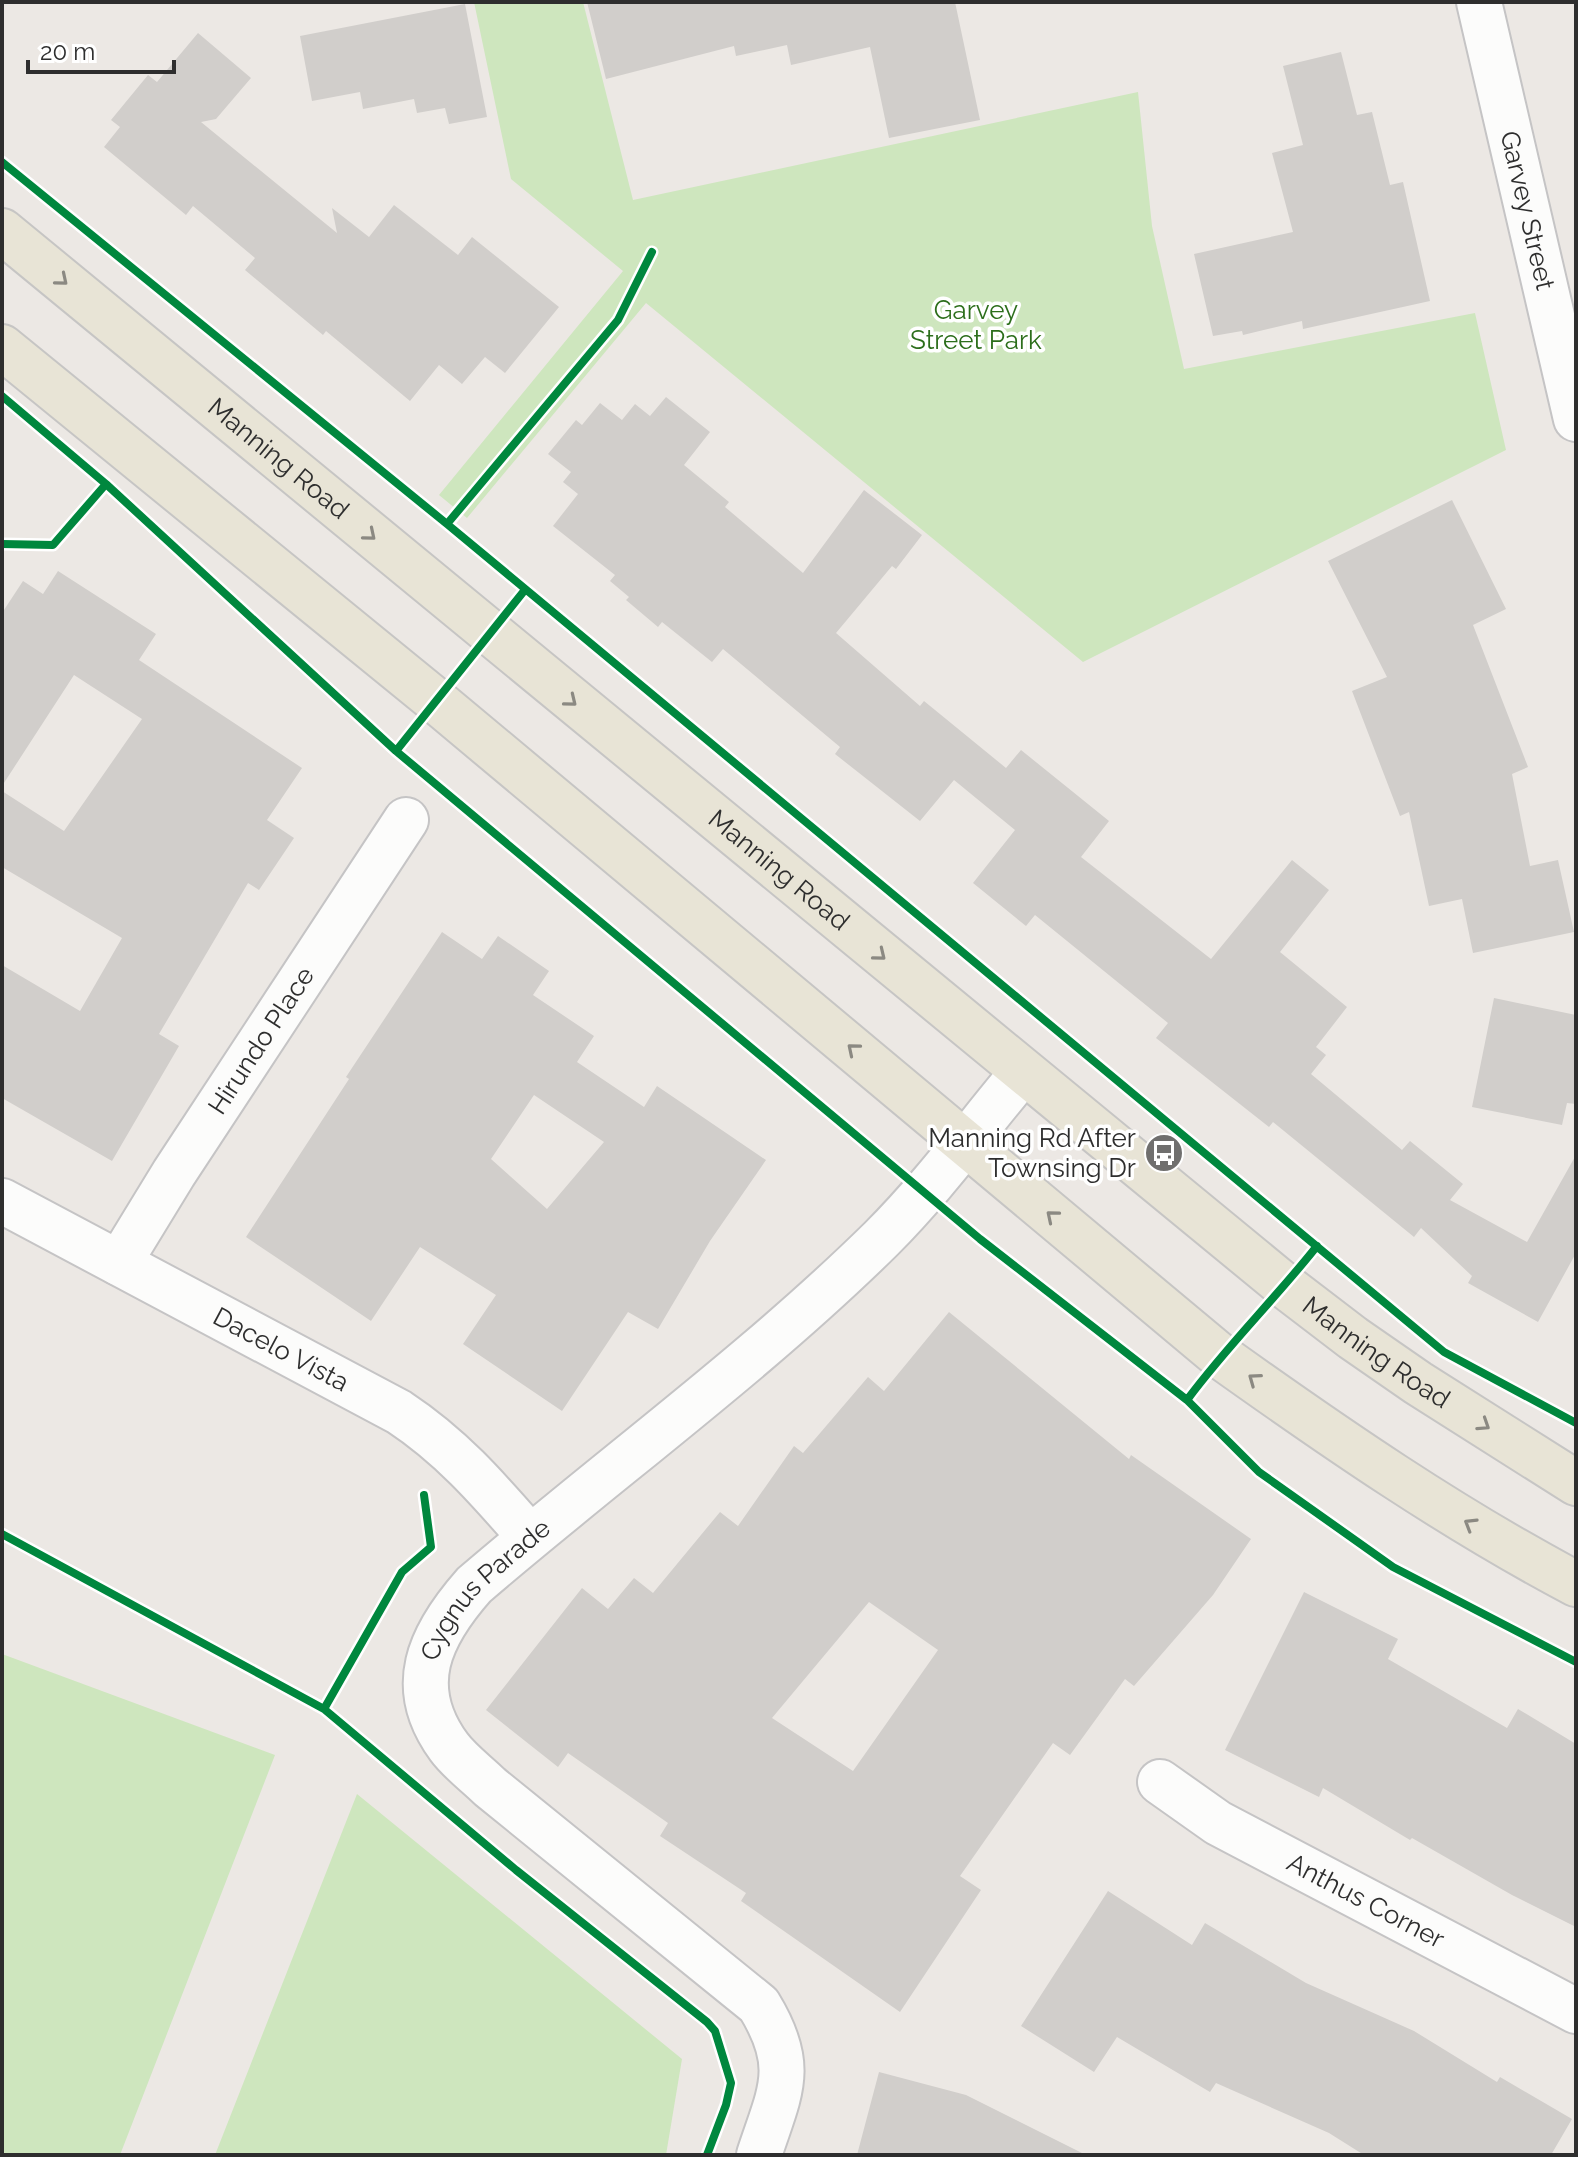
<svg xmlns="http://www.w3.org/2000/svg" width="1578" height="2157" viewBox="0 0 1578 2157" font-family="Raleway,sans-serif">
	<style>
		.green { fill: #cee6be }
		.building { fill: #d1cecb; fill-rule: evenodd }
		.lines { fill: none; stroke-linecap: round; stroke-linejoin: round }
		.minor-casing { stroke: #c5c4c5; stroke-width: 48 }
		.major-casing { stroke: #c6c5c4; stroke-width: 48 }
		.minor { stroke: #fcfcfb; stroke-width: 44 }
		.major { stroke: #e8e4d6; stroke-width: 44 }
		.cycleway-casing { stroke: #fff; stroke-width: 13 }
		.cycleway { stroke: #00873e; stroke-width: 8 }
		.oneway { stroke: #8b8982 }
		.labels { text-anchor: middle; dominant-baseline: central; stroke-width: 7; stroke-linejoin: round; paint-order: stroke }
		.street-label { font-size: 26px; fill: #2e2e2e; stroke: #fff }
		.park-label { font-size: 26px; fill: #2c6e1b; stroke: #fff }
		.poi-label { font-size: 26px; fill: #2e2e2e; stroke: #fff; text-anchor: end }
	</style>
	<rect width="100%" height="100%" fill="#ece8e4"/>
	<path class="green" d="M474 2H583L633 200 1138 92 1152 226 1184 369 1475 313 1506 450 1083 662 646 303 467 518 439 495 623 271 511 179Z
		M2 1654 275 1755 120 2155H2Z
		M357 1794 682 2059 666 2155H215Z"/>
	<path class="building" d="M587 2H955L980 120 889 138 870 47 791 65 787 45 736 56 734 46 606 79Z
		M465 4 487 117 449 124 445 108 417 113 414 99 363 109 360 92 312 101 300 36Z
		M198 33 251 78 216 119 201 122 337 233 332 208 369 237 394 205 458 255 472 237 559 307 505 373 485 357 462 384 439 365 410 401 326 331 323 335 245 270 255 258 193 206 186 215 104 147 120 127 111 120 148 75 157 82Z
		M1341 52 1357 115 1372 112 1390 185 1403 182 1430 301 1303 329 1302 321 1243 335 1242 331 1213 336 1194 254 1293 232 1272 153 1303 145 1283 66Z
		M666 397 710 432 684 465 729 502 725 507 803 573 864 490 922 535 896 569 892 566 836 633 920 706 924 701 1006 768 1021 750 1109 821 1081 857 1211 959 1292 860 1329 890 1280 952 1347 1007 1316 1047 1326 1055 1311 1074 1402 1150 1410 1141 1463 1184 1450 1200 1527 1242 1576 1155V1253L1538 1322 1468 1283 1472 1276 1421 1228 1414 1237 1273 1122 1269 1127 1156 1038 1168 1023 1035 915 1026 926 973 883 1015 830 954 780 920 821 835 754 840 747 723 649 712 662 662 622 658 627 626 600 629 597 610 581 615 575 553 526 578 494 563 482 571 472 548 454 576 420 582 425 600 403 622 420 635 404 650 416Z
		M1452 500 1506 609 1473 625 1528 767 1512 774 1530 866 1558 860 1574 932 1473 953 1462 899 1429 906 1409 812 1400 816 1352 691 1387 677 1328 561Z
		M58 571 156 634 139 660 302 768 267 820 294 838 259 890 248 883 159 1034 179 1046 112 1161 2 1098V965L80 1011 122 938 2 867V791L64 831 142 719 74 675 2 786V613L23 581 43 594Z
		M442 932 482 959 498 936 549 971 533 995 594 1036 577 1062 644 1107 657 1086 766 1160 710 1241 658 1329 628 1312 562 1411 463 1344 496 1295 420 1247 371 1321 246 1237 349 1079 346 1077ZM534 1095 604 1142 547 1209 491 1159Z
		M1494 998 1576 1015V1104L1567 1103 1562 1125 1472 1107Z
		M949 1312 1129 1459 1131 1455 1251 1539 1213 1595 1134 1686 1125 1679 1070 1755 1053 1743 960 1876 981 1890 900 2012 741 1901 746 1893 660 1836 668 1823 568 1753 558 1767 486 1710 582 1588 608 1609 634 1578 653 1593 720 1512 738 1526 794 1446 803 1453 868 1377 884 1391ZM869 1602 938 1650 853 1771 772 1718Z
		M1304 1592 1398 1639 1388 1659 1507 1728 1518 1709 1576 1744V1927L1512 1895 1412 1838 1410 1840 1323 1788 1319 1797 1225 1750Z
		M1108 1891 1192 1945 1205 1923 1306 1983 1414 2031 1497 2082 1500 2077 1572 2119 1551 2155H1364L1329 2133 1216 2083 1210 2092 1117 2037 1094 2072 1021 2026Z
		M879 2072 966 2095 1086 2155H857Z"/>
	<g class="lines">
		<defs>
			<g id="minor">
				<path id="s1" d="M1479 2 1576 419"/>
				<path id="s2" d="M2 1201 399 1412C452 1447 488 1489 530 1537"/>
				<path id="s3" d="M119 1263 174 1173 406 820"/>
				<path id="s4" d="M1160 1782 1218 1823 1576 2011"/>
				<path id="s5" d="M759 2155C780 2091 797 2067 759 2005L490 1787C477 1774 460 1762 449 1747 405 1687 429 1636 474 1585 609 1469 754 1364 881 1239 933 1187 976 1128 1023 1072"/>
			</g>
			<g id="major">
				<path id="s6" d="M2 231 1285 1286 1353 1338 1418 1383 1576 1483"/>
				<path d="M2 347 435 700 1220 1356C1335 1438 1451 1518 1576 1584"/>
			</g>
		</defs>
		<use href="#minor" class="minor-casing"/>
		<use href="#major" class="major-casing"/>
		<use href="#minor" class="minor"/>
		<use href="#major" class="major"/>
		<defs>
			<path id="cycleway" d="M2 162 447 524 1444 1352 1576 1423
				M2 396 106 484 396 751 980 1239 1187 1400 1259 1472 1393 1567 1576 1662
				M447 524 618 320 652 252
				M2 544 53 545 106 484
				M396 751 524 591
				M1187 1400C1227 1346 1275 1299 1317 1246
				M2 1534 324 1709 516 1870 707 2022 715 2031 731 2083 726 2105 707 2155
				M324 1709 402 1572 431 1547 424 1495"/>
		</defs>
		<use href="#cycleway" class="cycleway-casing"/>
		<use href="#cycleway" class="cycleway"/>
	</g>
	<defs><path id="oneway-chevron" d="M-2-3.5L2.5 0L-2 3.5" fill="none" stroke-width="1.6" stroke-linecap="round" stroke-linejoin="round" transform="scale(2)"/></defs>
	<g class="oneway">
		<use href="#oneway-chevron" transform="translate(62 280) rotate(40)"/>
		<use href="#oneway-chevron" transform="translate(370 535) rotate(40)"/>
		<use href="#oneway-chevron" transform="translate(571 701) rotate(39)"/>
		<use href="#oneway-chevron" transform="translate(880 955) rotate(39)"/>
		<use href="#oneway-chevron" transform="translate(853 1049) rotate(-140)"/>
		<use href="#oneway-chevron" transform="translate(1052 1216) rotate(-140)"/>
		<use href="#oneway-chevron" transform="translate(1254 1379) rotate(-144)"/>
		<use href="#oneway-chevron" transform="translate(1484 1425) rotate(33)"/>
		<use href="#oneway-chevron" transform="translate(1470 1524) rotate(-149)"/>
	</g>
	<defs>
		<symbol id="bus-disc" viewBox="-11 -11 22 22"><circle r="9.5" fill="#706f6e" stroke="#fff"/><path d="M-5-6H5V4H4V6H2V4H-2V6H-4V4H-5ZM-3.5-4V0h7V-4ZM-3.5 1.2v1.5H-2V1.2ZM2 1.2v1.5H3.5V1.2Z" fill="#fff"/></symbol>
	</defs>
	<g fill-rule="evenodd">
		<use href="#bus-disc" x="1142" y="1131" width="44" height="44"/>
	</g>
	<g class="labels">
		<g class="street-label">
			<text stroke="none"><textPath href="#s1" startOffset="214">Garvey Street</textPath></text>
			<text stroke="none"><textPath href="#s6" startOffset="358">Manning Road</textPath></text>
			<text stroke="none"><textPath href="#s6" startOffset="1006">Manning Road</textPath></text>
			<text stroke="none"><textPath href="#s3" startOffset="264">Hirundo Place</textPath></text>
			<text stroke="none"><textPath href="#s2" startOffset="316">Dacelo Vista</textPath></text>
			<text stroke="none"><textPath href="#s6" startOffset="1774">Manning Road</textPath></text>
			<text stroke="none"><textPath href="#s5" startOffset="746">Cygnus Parade</textPath></text>
			<text stroke="none"><textPath href="#s4" startOffset="238">Anthus Corner</textPath></text>
		</g>
		<g class="park-label">
			<text x="976" y="310">Garvey<tspan x="976" dy="30">Street Park</tspan></text>
		</g>
		<g class="poi-label">
			<text x="1136" y="1138">Manning Rd After<tspan x="1136" dy="30">Townsing Dr</tspan></text>
		</g>
	</g>
	<rect width="1578" height="2157" fill="none" stroke="#2e2e2e" stroke-width="8"/>
	<path d="M28 60v12h146v-12" fill="none" stroke="#2e2e2e" stroke-width="4"/>
	<text x="40" y="60" font-size="24" fill="#2e2e2e" stroke="#ffffff" stroke-width="6" paint-order="stroke">20 m</text>
</svg>
